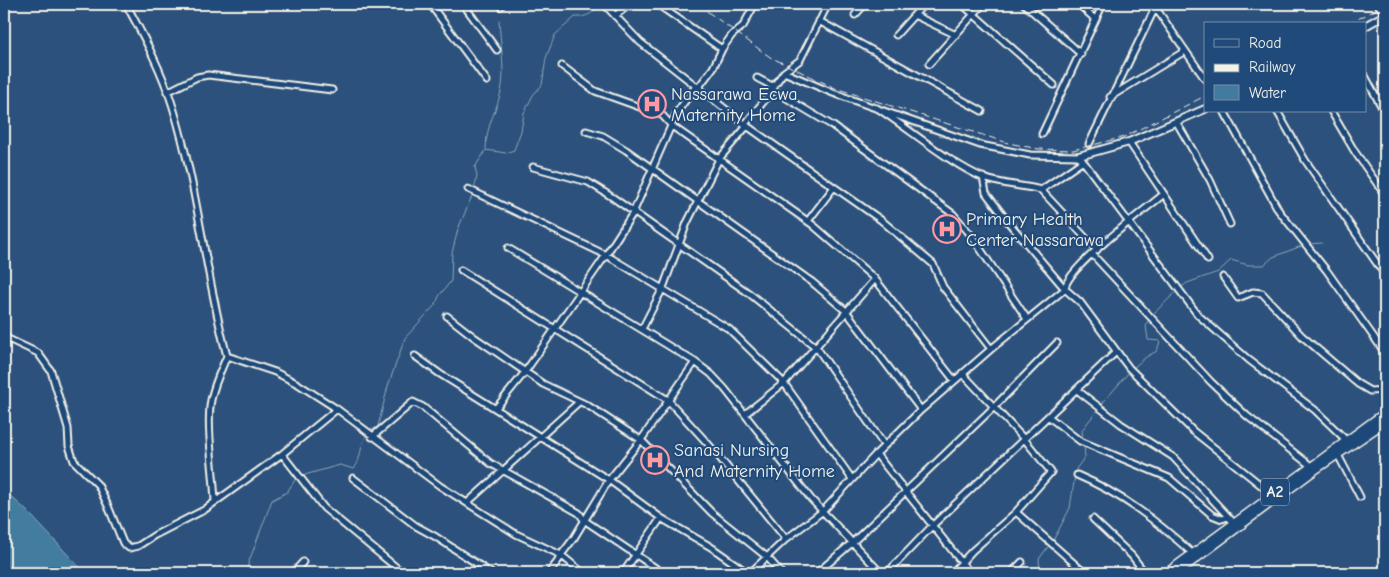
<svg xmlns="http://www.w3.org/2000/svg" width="1389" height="577" viewBox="0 0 1389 577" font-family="'Comic Neue',sans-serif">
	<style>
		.water { fill: #437b9e; stroke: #8aaabc }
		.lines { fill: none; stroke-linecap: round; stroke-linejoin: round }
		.stream { stroke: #8aaabc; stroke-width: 1 }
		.minor-casing { stroke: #f4f1e8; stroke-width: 9 }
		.major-casing { stroke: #f4f1e8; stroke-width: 10 }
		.highway-casing { stroke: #f4f1e8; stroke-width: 11 }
		.minor { stroke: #1f4a7a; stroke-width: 5 }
		.major { stroke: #1f4a7a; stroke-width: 6 }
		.highway { stroke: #1f4a7a; stroke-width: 8 }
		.rail { stroke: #f4f1e8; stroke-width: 1; stroke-dasharray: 8 4; stroke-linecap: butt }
		.labels { text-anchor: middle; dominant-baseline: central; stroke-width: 4; stroke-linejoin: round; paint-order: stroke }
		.shield { fill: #1f4a7a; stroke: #b4bfc7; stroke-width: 1 }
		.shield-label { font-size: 16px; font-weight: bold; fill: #f4f1e8 }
		.poi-label { font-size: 18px; fill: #f4f1e8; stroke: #1f4a7a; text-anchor: start }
	</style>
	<rect width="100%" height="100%" fill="#2c517c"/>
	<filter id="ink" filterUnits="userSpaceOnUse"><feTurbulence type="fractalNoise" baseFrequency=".02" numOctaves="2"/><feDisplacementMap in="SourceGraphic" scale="10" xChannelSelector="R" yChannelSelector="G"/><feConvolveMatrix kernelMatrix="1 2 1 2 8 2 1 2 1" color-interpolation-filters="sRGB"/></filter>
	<g filter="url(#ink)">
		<path class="water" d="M4 490 28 512 85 573H4Z"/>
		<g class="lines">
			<path class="stream" d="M486 149C486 122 498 111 502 86 505 66 500 41 499 20
				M474 190 477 176 475 167 486 150 506 153 514 150 521 131 524 113 533 95 542 85 546 58 555 35 575 17C586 18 594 13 599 4
				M1308 244 1322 243
				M1180 288 1187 283 1218 272 1231 260 1248 265H1264L1273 257 1304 245
				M1152 315 1177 291
				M1132 369 1146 357 1157 351 1160 341 1148 340 1146 325 1149 319
				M1101 405 1129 372
				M371 431 378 426 388 386 405 338 436 304 439 296 451 281 452 253 458 229 473 194
				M1083 441 1082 430 1099 408
				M301 476 340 465 354 469C362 459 359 444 368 434
				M1053 541 1070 508 1076 469 1085 457 1084 445
				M247 573 248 564 272 500 287 492 297 477
				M1040 573 1039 559 1050 544"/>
			<defs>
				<path id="minor" d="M126 4C144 37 162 71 173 107 198 188 205 274 227 356L275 372 298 384 337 409 440 486 516 534 561 555 574 538 609 480 641 440 695 362 711 374 725 389 811 499 881 573
					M430 4 487 81
					M463 4 497 50
					M499 4 501 6
					M604 4 640 42 747 126 719 159 687 223 663 288 642 329
					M657 4 722 49 732 35 743 26 755 4
					M962 4 1054 85
					M1024 4 1081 54
					M1078 4 1095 19
					M1153 4 1205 79
					M855 15 865 4
					M914 15 956 35
					M615 16 630 4
					M819 21 982 111
					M896 35 924 4
					M929 64 983 4
					M562 66 595 91 662 115 672 126 813 225 875 279 954 380
					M784 72 800 60 828 4
					M1365 76 1385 113
					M757 78 774 87
					M698 88 713 68 722 49
					M770 91 784 72 833 93 980 145 1030 155 1079 156 1083 161 1041 190C1022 185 1002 185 984 178 952 165 908 128 877 108
					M167 92 197 77 208 75 332 90
					M1110 97 1185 51
					M1224 111 1279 211 1327 271 1385 353
					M1277 111 1305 160 1385 275
					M1331 111 1355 152 1385 195
					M746 123 773 90 833 126 953 214 971 235 1027 319
					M1177 123 1210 180 1230 224
					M747 126 881 220 933 264 943 287 991 349
					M586 131 603 136 626 150 812 282 846 311 921 410
					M1042 134 1103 4
					M1129 142 1208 260
					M1089 144 1155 8
					M1083 161 1198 315 1249 360 1315 410 1346 440
					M533 167 588 182 612 197 750 294 817 348 884 445
					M983 177 986 193 1009 223 1065 289 1080 302 1129 368 1193 431 1272 494
					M468 189 606 255 729 329 784 383 852 479
					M1041 190 1097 250
					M808 221 834 187
					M508 248 695 362
					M1092 254 1211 382 1247 416 1311 466
					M461 270 668 400 710 446 786 539
					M1223 277 1238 298 1253 292 1262 293 1302 336 1358 384 1370 391 1385 390
					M1065 289C1065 269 1146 209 1164 194
					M447 316 474 337 543 384 587 405 641 440 712 513 767 557 781 573
					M4 337 38 353 51 371 68 428 69 446 74 461 98 485 108 506 123 543 129 548 138 546 155 535 204 510 282 454
					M415 356 440 374 609 480 661 518 711 547 748 573
					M1077 390 1121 424 1173 457 1234 523
					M496 408 525 372 606 255 633 213 677 112 696 86
					M337 409 282 454 324 508 403 573
					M745 414 784 383 875 279
					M1049 417 1080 441 1169 478 1212 515 1222 519 1228 517
					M372 437 413 402 423 407 490 463 579 513 584 520 663 573
					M1337 453 1360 497
					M876 454 970 573
					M1077 475C1122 494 1158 522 1193 554
					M353 478 416 526 436 537 491 573
					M215 502C214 474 206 425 211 400 214 384 221 370 227 356
					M467 503 579 402
					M1016 512 1085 573
					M1093 519 1132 556 1145 573
					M561 555 583 573
					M293 573 303 562
					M549 573 561 557
					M623 573 661 518
					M750 573 786 539 823 511 876 454 921 410 991 349 1065 289
					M817 573 853 542 993 408 1057 343
					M887 573 933 525 1116 352
					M952 573 972 551 1016 512 1051 472 1025 440 962 373
					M1011 573 1022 562"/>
				<path id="major" d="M1378 4 1385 12
					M1365 26 1385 15
					M1079 156 1129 142 1205 109"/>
				<path id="highway" d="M1167 573 1385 413
					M1176 573 1313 471 1385 422"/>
			</defs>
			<use href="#minor" class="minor-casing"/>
			<use href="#major" class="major-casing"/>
			<use href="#highway" class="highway-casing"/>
			<use href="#minor" class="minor"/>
			<use href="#major" class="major"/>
			<use href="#highway" class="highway"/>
			<path class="rail" d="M697 4 770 57 835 88 1008 143 1039 149 1073 150 1124 137 1205 96
				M1348 24 1385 5"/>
		</g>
	</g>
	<defs>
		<symbol id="hospital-ring" viewBox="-11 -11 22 22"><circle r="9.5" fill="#1f4a7a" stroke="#ff9aa2" stroke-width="1.5"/><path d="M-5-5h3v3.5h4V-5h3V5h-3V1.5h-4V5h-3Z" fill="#ff9aa2"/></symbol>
	</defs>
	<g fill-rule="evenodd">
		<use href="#hospital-ring" x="636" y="88" width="32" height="32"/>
		<use href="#hospital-ring" x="931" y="213" width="32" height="32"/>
		<use href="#hospital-ring" x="639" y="444" width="32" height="32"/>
	</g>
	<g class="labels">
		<rect class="shield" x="1261" y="478.5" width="28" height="27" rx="4"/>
		<g class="shield-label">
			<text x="1275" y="492">A2</text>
		</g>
		<g class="poi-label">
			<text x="671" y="94">Nassarawa Ecwa<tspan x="671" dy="21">Maternity Home</tspan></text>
			<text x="966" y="219">Primary Health<tspan x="966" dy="21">Center Nassarawa</tspan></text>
			<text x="674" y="450">Sanasi Nursing<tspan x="674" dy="21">And Maternity Home</tspan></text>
		</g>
	</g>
	<rect width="1389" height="577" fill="none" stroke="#1f4a7a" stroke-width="20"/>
	<rect x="10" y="10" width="1369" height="557" fill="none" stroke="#f4f1e8" stroke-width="2" filter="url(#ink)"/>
	<rect x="1204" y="22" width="162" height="90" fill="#1f4a7a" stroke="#748da6"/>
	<rect x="1214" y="39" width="25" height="8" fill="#1f4a7a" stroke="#748da6"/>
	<text x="1249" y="48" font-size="15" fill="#f4f1e8">Road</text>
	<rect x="1214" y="64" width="25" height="8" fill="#f4f1e8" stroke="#748da6"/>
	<text x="1249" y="72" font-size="15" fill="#f4f1e8">Railway</text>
	<rect x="1214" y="85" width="25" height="15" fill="#437b9e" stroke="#748da6"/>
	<text x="1249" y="98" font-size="15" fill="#f4f1e8">Water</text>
</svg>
